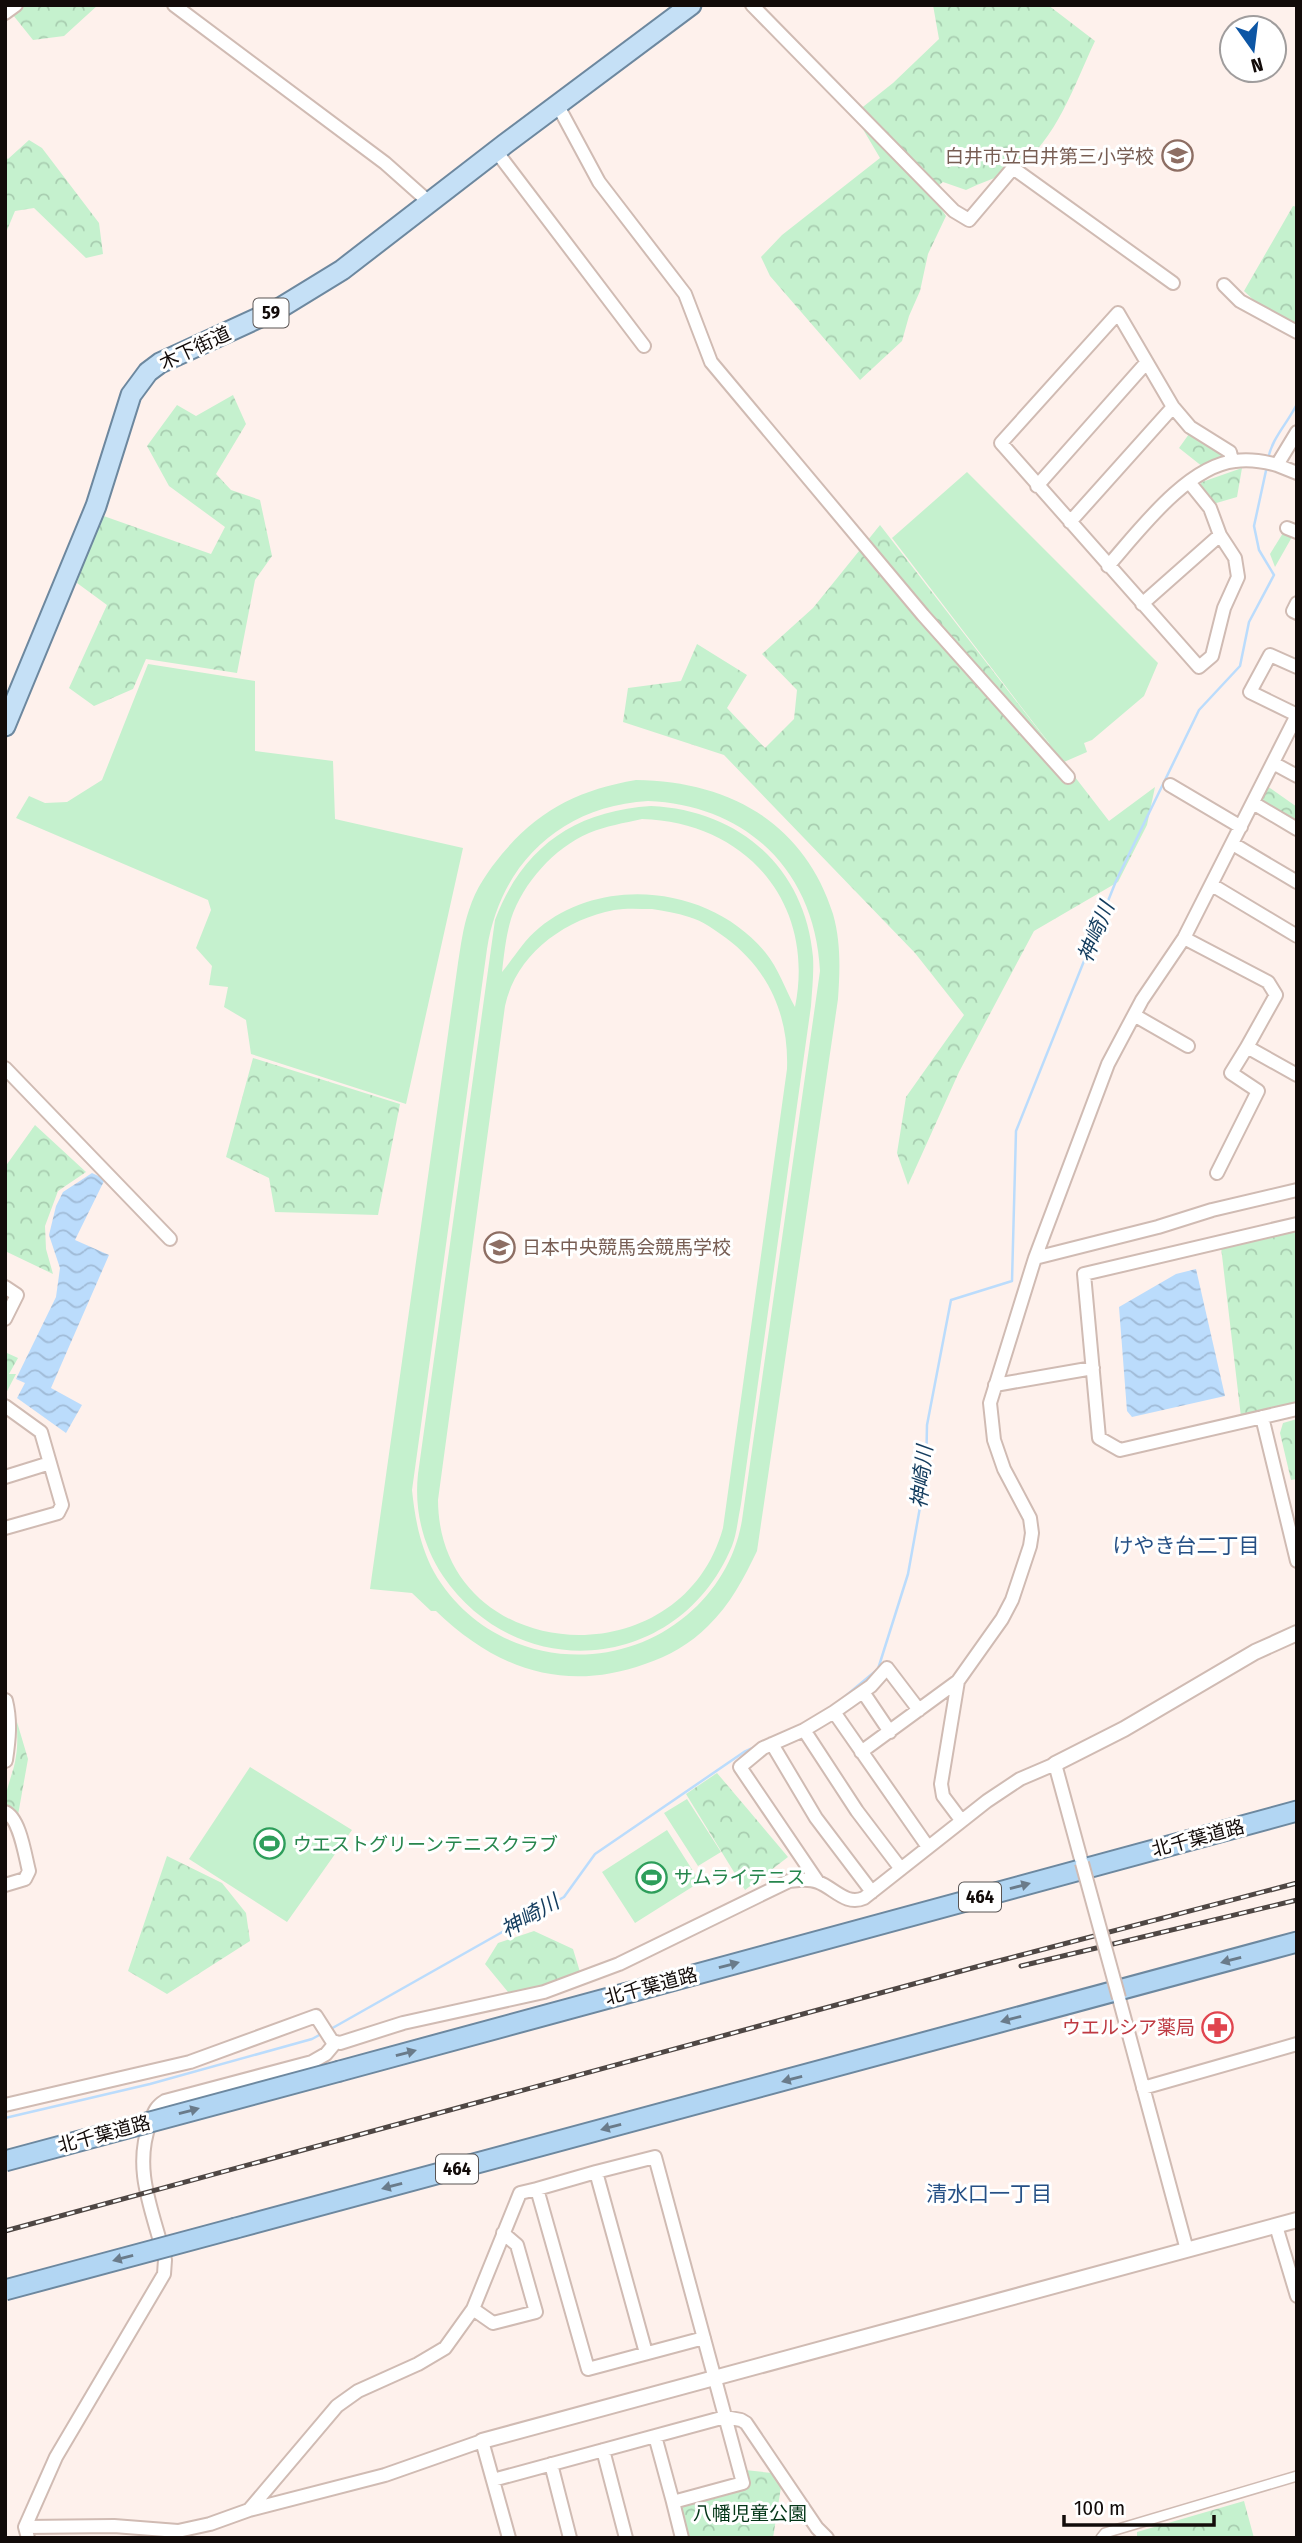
<svg xmlns="http://www.w3.org/2000/svg" width="1302" height="2543" viewBox="0 0 1302 2543" font-family="'Fira Sans Condensed','Noto Sans JP',sans-serif">
	<style>
		.grass { fill: #c5f1ce; fill-rule: evenodd }
		.forest { fill: url(#forest-crowns) }
		.water { fill: url(#water-waves) }
		.lines { fill: none; stroke-linecap: round; stroke-linejoin: round }
		.stream { stroke: #bbdcfc; stroke-width: 2.5 }
		.pedestrian-casing { stroke: #d0bbb3; stroke-width: 12 }
		.minor-casing { stroke: #d0bbb3; stroke-width: 16 }
		.tertiary-casing { stroke: #d0bbb3; stroke-width: 18 }
		.primary-casing { stroke: #6d889f; stroke-width: 23 }
		.trunk-casing { stroke: #6d889f; stroke-width: 23 }
		.pedestrian { stroke: #fff; stroke-width: 9 }
		.minor { stroke: #fff; stroke-width: 12 }
		.tertiary { stroke: #fff; stroke-width: 14 }
		.primary { stroke: #c5e0f6; stroke-width: 19 }
		.trunk { stroke: #b2d6f3; stroke-width: 19 }
		.rail-casing { stroke: #4f4744; stroke-width: 5 }
		.rail { stroke: #fff; stroke-width: 2.5; stroke-dasharray: 8; stroke-linecap: butt }
		.minor-bridge-casing { stroke: #d0bbb3; stroke-width: 16; stroke-linecap: butt }
		.trunk-bridge-casing { stroke: #6d889f; stroke-width: 23; stroke-linecap: butt }
		.minor-bridge { stroke: #fff; stroke-width: 12 }
		.trunk-bridge { stroke: #b2d6f3; stroke-width: 19 }
		.oneway { fill: #6a7b8a }
		.labels { text-anchor: middle; dominant-baseline: central; stroke-width: 6; stroke-linejoin: round; paint-order: stroke }
		.shield { fill: #fff; stroke: #595453; stroke-width: 2 }
		.shield-label { font-size: 18px; font-weight: bold; fill: #120b09 }
		.education-label { font-size: 19px; fill: #785e54; stroke: #fff; text-anchor: end }
		.street-label { font-size: 19px; fill: #120b09; stroke: #fff }
		.leisure-label { font-size: 19px; fill: #27864d; stroke: #fff; text-anchor: start }
		.health-label { font-size: 19px; fill: #be3a42; stroke: #fff; text-anchor: end }
		.park-label { font-size: 19px; fill: #043718; stroke: #fff }
		.water-label { font-size: 21px; font-style: italic; fill: #133c5e; stroke: #fff }
		.neighbourhood-label { font-size: 21px; fill: #265085; stroke: #fff }
	</style>
	<defs>
		<pattern id="forest-crowns" width="20" height="18" patternUnits="userSpaceOnUse" patternTransform="scale(1.75)"><rect width="20" height="18" fill="#c5f1ce"/><path d="M2 6a3 3 0 1 1 6 0M12 15a3 3 0 1 1 6 0" fill="none" stroke="#a8cdb0"/></pattern>
		<pattern id="water-waves" width="16" height="10" patternUnits="userSpaceOnUse" patternTransform="scale(1.75)"><rect width="16" height="10" fill="#bbdcfc"/><path d="M0 5q4-4 8 0t8 0" fill="none" stroke="#a0bbd7"/></pattern>
	</defs>
	<rect width="100%" height="100%" fill="#fef1ec"/>
	<path class="grass" d="M967 472 1158 663 1144 696 1092 740 1084 743 1087 752 1057 765 1049 743 892 538Z
		M148 664 255 681V751L333 761 335 819 463 848 406 1104 251 1054 246 1020 224 1007 228 987 209 985 212 966 196 948 211 910 208 900 16 818 29 796 45 803 67 802 102 780Z
		M636 780C728 781 804 822 833 914 841 942 840 971 838 999L757 1551C744 1578 730 1605 708 1626 690 1644 669 1656 645 1664 564 1693 496 1669 436 1611H431L412 1593 370 1589 458 963C461 945 463 927 469 910 476 888 488 871 502 854 540 809 579 790 636 780ZM648 801C747 805 815 871 820 971L742 1520C736 1557 716 1591 687 1615 609 1681 486 1663 434 1572 420 1546 415 1519 412 1490L487 949C500 864 561 806 648 801Z
		M651 806C739 810 805 867 813 957 814 973 812 990 811 1006L741 1504C738 1518 737 1533 732 1546 680 1672 519 1687 443 1576 423 1546 414 1510 418 1474L495 920C522 848 574 811 651 806ZM642 819C746 822 816 903 795 1007 785 989 779 969 765 952 711 887 605 874 539 928 523 941 514 958 502 972 504 955 506 935 511 919 523 883 554 848 589 833 606 826 624 823 642 819ZM652 909C664 911 677 913 689 917 703 921 715 930 726 938 769 970 789 1016 787 1069L723 1528C680 1684 439 1665 438 1500L505 1006C516 955 563 920 614 910 626 908 639 909 652 909Z
		M250 1767 352 1830 287 1922 189 1859Z
		M687 1799 721 1852 698 1866 664 1813Z
		M667 1830 700 1882 635 1923 602 1872Z"/>
	<path class="forest" d="M5 5H98L64 36 33 40Z
		M933 5H1048L1095 41C1075 83 1054 148 1011 171 996 178 980 183 966 190L943 182 930 192 946 216 928 254 920 291 909 316 902 341 860 380 770 276 761 257 782 235 880 158 854 114 893 83 939 39Z
		M29 140 42 148 99 223 103 254 86 258 34 208 15 211 5 235V157L8 159Z
		M1293 206 1297 207V341L1244 291Z
		M233 395 246 424 216 474 231 490 260 500 272 556 255 580 237 673 146 659 133 689 94 706 69 688 107 605 77 583 98 514 211 554 225 527 169 486 147 446 177 405 196 416Z
		M1189 434 1222 453 1224 457 1221 461 1203 467 1179 448Z
		M1242 468 1237 497 1213 504 1199 486 1202 482Z
		M880 525 1109 821 1155 787 1147 825 1118 882 1034 931 959 1072 908 1185 897 1153 906 1097 964 1015 915 953 724 755 623 722 628 688 681 681 697 644 747 675 727 708 765 748 794 719 797 690 762 654 813 608Z
		M1283 533 1292 537 1275 567 1270 554Z
		M1267 786 1297 807V827L1259 801Z
		M253 1058 400 1104 378 1215 275 1212 269 1178 226 1157Z
		M35 1125 86 1172 58 1191 45 1226 46 1249 53 1274 5 1251V1167Z
		M1297 1230V1405L1241 1417 1221 1247Z
		M7 1353 18 1358 9 1374H16L5 1395Z
		M1297 1419V1479L1291 1480 1280 1433 1283 1423Z
		M17 1722 28 1759 18 1815 5 1805C5 1788 14 1773 16 1756 18 1745 17 1733 17 1722Z
		M717 1773 788 1857 745 1890 686 1794Z
		M167 1856 222 1883 246 1913 250 1941 167 1994 128 1971Z
		M534 1931 573 1949 580 1972 543 1990 508 1992 485 1964 498 1943Z
		M745 2470 772 2473 781 2487 773 2538H686L680 2506 750 2486Z
		M1244 2501 1254 2538H1137V2532Z"/>
	<path class="water" d="M92 1173 105 1179 75 1240 109 1255 51 1388 82 1405 66 1433 17 1398 25 1383 16 1379 56 1297 60 1268 49 1235 56 1206 63 1192Z
		M1196 1269 1225 1396 1132 1417 1127 1411 1119 1307 1176 1274Z"/>
	<g class="lines">
		<path class="stream" d="M1268 459C1272 438 1287 424 1297 404
			M842 1699 878 1669 908 1574 926 1474 927 1425 951 1300 1012 1281 1016 1131 1116 881 1199 710 1240 666 1249 622 1274 575 1259 550 1254 526 1267 466
			M329 2030 564 1897 595 1854 744 1752 757 1746
			M5 2118 150 2084 312 2039 323 2033"/>
		<defs>
			<path id="pedestrian" d="M1101 2538 1105 2533 1297 2476"/>
			<path id="minor" d="M174 5 385 163 430 203
				M752 5 954 211 969 220 1013 168 1173 283
				M5 13 16 5
				M557 104 599 182 685 294 711 362 923 615 1068 777
				M496 151 644 346
				M1224 285 1240 301 1297 332
				M1277 465 1297 473
				M1189 482 1210 508 1220 535 1235 558 1238 577 1224 608 1212 656 1199 667 1001 443 1118 313 1173 407 1190 427 1230 452 1232 461
				M1037 486 1146 363
				M1070 522 1173 407
				M1287 528 1297 532
				M1108 566C1138 532 1187 466 1235 461 1249 459 1263 461 1277 465L1297 432
				M1297 603 1293 611 1297 613
				M1142 604 1220 535
				M1297 715 1250 692 1270 655 1297 667
				M1273 763 1297 776
				M1170 785 1241 827
				M1253 803 1297 829
				M1233 844 1297 882
				M1212 885 1297 936
				M1184 938 1268 982 1276 995 1247 1047 1297 1075
				M1134 1015 1188 1046
				M5 1068 170 1239
				M1217 1173 1258 1091 1231 1073 1247 1047
				M1297 1224 1084 1274 1099 1438 1120 1450 1297 1409
				M1035 1258 1158 1227 1212 1210 1297 1190
				M5 1287 17 1295 5 1319
				M995 1385 1093 1368
				M5 1406 41 1432 62 1505 58 1513 5 1528
				M1262 1417 1297 1561
				M5 1477 50 1463
				M863 1692 890 1732
				M834 1712 928 1847
				M804 1730 857 1811 901 1869
				M772 1744 816 1818 872 1892
				M861 1752 958 1681
				M5 1812C20 1818 25 1856 29 1871L25 1879 5 1885
				M961 1820 943 1796 941 1784 958 1681 1002 1619 1012 1600 1030 1546 1032 1533 1030 1518 1004 1469 994 1440 990 1403 1035 1258 1108 1064 1142 1000 1184 938 1297 715
				M818 1882 740 1767 763 1748 804 1730 834 1712 871 1686 887 1668 919 1710
				M1119 1998 1187 2250
				M1143 2088 1297 2044
				M5 2105 190 2062 316 2016 332 2041 340 2043 403 2023 544 1992 619 1964 789 1881C799 1880 808 1878 818 1882 834 1888 846 1906 864 1898L987 1801 1020 1779 1055 1764 1082 1863
				M537 2189 596 2172
				M1276 2226 1297 2296
				M473 2309 493 2323 536 2312 517 2245 503 2233
				M646 2353 596 2172 655 2157 743 2483 673 2502 682 2538
				M655 2436 673 2502
				M603 2450 626 2538
				M551 2464 570 2538
				M493 2480 725 2417 741 2420 746 2423 817 2528 827 2538
				M249 2510 385 2475 482 2441 509 2538
				M25 2527 114 2526 178 2531 210 2524 249 2510 337 2406 358 2391 418 2364 445 2348 473 2309 520 2193 537 2189 588 2369 704 2338
				M28 2538 25 2527 56 2457 164 2274 165 2260C154 2213 132 2171 150 2123 154 2113 155 2107 165 2101L312 2062 326 2054 336 2042"/>
			<path id="tertiary" d="M5 1701C10 1721 8 1740 5 1760
				M1055 1764 1124 1729 1255 1652 1297 1633
				M482 2441 1297 2220"/>
			<path id="primary" d="M5 726 96 506 131 395 148 372 160 363 280 308 342 270 505 144 691 5"/>
			<path id="trunk" d="M340 2071 1297 1811
				M236 2228 1297 1942"/>
		</defs>
		<use href="#pedestrian" class="pedestrian-casing"/>
		<use href="#minor" class="minor-casing"/>
		<use href="#tertiary" class="tertiary-casing"/>
		<use href="#primary" class="primary-casing"/>
		<use href="#trunk" class="trunk-casing"/>
		<use href="#pedestrian" class="pedestrian"/>
		<use href="#minor" class="minor"/>
		<use href="#tertiary" class="tertiary"/>
		<use href="#primary" class="primary"/>
		<use href="#trunk" class="trunk"/>
		<defs>
			<path id="rail" d="M1021 1966 1297 1900
				M5 2231 987 1964 1297 1883"/>
		</defs>
		<use href="#rail" class="rail-casing"/>
		<use href="#rail" class="rail"/>
		<defs>
			<path id="minor-bridge" d="M1082 1863 1119 1998"/>
			<path id="trunk-bridge" d="M5 2161 340 2071
				M5 2290 236 2228"/>
		</defs>
		<use href="#minor-bridge" class="minor-bridge-casing"/>
		<use href="#trunk-bridge" class="trunk-bridge-casing"/>
		<use href="#minor-bridge" class="minor-bridge"/>
		<use href="#trunk-bridge" class="trunk-bridge"/>
	</g>
	<defs><path id="oneway-solid" d="M-6-.8H1V-3.2L6.5 0L1 3.2V.8H-6Z" transform="scale(1.75)"/></defs>
	<g class="oneway">
		<use href="#oneway-solid" transform="translate(1020 1886) rotate(-15)"/>
		<use href="#oneway-solid" transform="translate(1231 1960) rotate(165)"/>
		<use href="#oneway-solid" transform="translate(729 1965) rotate(-15)"/>
		<use href="#oneway-solid" transform="translate(1011 2019) rotate(165)"/>
		<use href="#oneway-solid" transform="translate(406 2053) rotate(-15)"/>
		<use href="#oneway-solid" transform="translate(792 2079) rotate(165)"/>
		<use href="#oneway-solid" transform="translate(189 2111) rotate(-15)"/>
		<use href="#oneway-solid" transform="translate(611 2127) rotate(165)"/>
		<use href="#oneway-solid" transform="translate(392 2186) rotate(165)"/>
		<use href="#oneway-solid" transform="translate(123 2258) rotate(165)"/>
	</g>
	<defs>
		<symbol id="school-ring" viewBox="-11 -11 22 22"><circle r="9.5" fill="#fff" stroke="#8d6e63" stroke-width="1.5"/><path d="M0-5L7-2L0 1L-7-2ZM-4 1L0 2.5L4 1V4Q0 6-4 4Z" fill="#8d6e63"/></symbol>
		<symbol id="university-ring" viewBox="-11 -11 22 22"><circle r="9.5" fill="#fff" stroke="#8d6e63" stroke-width="1.5"/><path d="M0-5L7-2L0 1L-7-2ZM-4 1L0 2.5L4 1V4Q0 6-4 4Z" fill="#8d6e63"/></symbol>
		<symbol id="stadium-ring" viewBox="-11 -11 22 22"><circle r="9.5" fill="#fff" stroke="#2e9e5b" stroke-width="1.5"/><path d="M0-5a6.5 5 0 1 0 0 10a6.5 5 0 1 0 0-10ZM-3.5-1.8h7v3.6h-7Z" fill="#2e9e5b"/></symbol>
		<symbol id="pharmacy-ring" viewBox="-11 -11 22 22"><circle r="9.5" fill="#fff" stroke="#e0444e" stroke-width="1.5"/><path d="M-2-6h4v4h4v4h-4v4h-4v-4h-4v-4h4Z" fill="#e0444e"/></symbol>
	</defs>
	<g fill-rule="evenodd">
		<use href="#school-ring" x="1160" y="138" width="35" height="35"/>
		<use href="#university-ring" x="482" y="1230" width="35" height="35"/>
		<use href="#stadium-ring" x="252" y="1826" width="35" height="35"/>
		<use href="#stadium-ring" x="634" y="1860" width="35" height="35"/>
		<use href="#pharmacy-ring" x="1200" y="2010" width="35" height="35"/>
	</g>
	<g class="labels">
		<g class="shield">
			<rect x="253.5" y="298.5" width="35" height="29" rx="5"/>
			<rect x="959" y="1882.5" width="42" height="29" rx="5"/>
			<rect x="436" y="2154.5" width="42" height="29" rx="5"/>
		</g>
		<g class="shield-label">
			<text x="271" y="313">59</text>
			<text x="980" y="1897">464</text>
			<text x="457" y="2169">464</text>
		</g>
		<g class="education-label">
			<text x="1154" y="156">白井市立白井第三小学校</text>
			<text x="522" y="1247" text-anchor="start">日本中央競馬会競馬学校</text>
		</g>
		<g class="street-label">
			<text transform="translate(195 348) rotate(-25)">木下街道</text>
			<text transform="translate(1198 1838) rotate(-15)">北千葉道路</text>
			<text transform="translate(651 1986) rotate(-15)">北千葉道路</text>
			<text transform="translate(104 2134) rotate(-15)">北千葉道路</text>
		</g>
		<g class="leisure-label">
			<text x="293" y="1844">ウエストグリーンテニスクラブ</text>
			<text x="674" y="1877">サムライテニス</text>
		</g>
		<g class="health-label">
			<text x="1195" y="2027">ウエルシア薬局</text>
		</g>
		<g class="park-label">
			<text x="750" y="2513">八幡児童公園</text>
		</g>
		<g class="water-label">
			<text transform="translate(1096 932) rotate(-68)">神崎川</text>
			<text transform="translate(922 1477) rotate(-84)">神崎川</text>
			<text transform="translate(530 1916) rotate(-30)">神崎川</text>
		</g>
		<g class="neighbourhood-label">
			<text x="1186" y="1546">けやき台二丁目</text>
			<text x="989" y="2194">清水口一丁目</text>
		</g>
	</g>
	<rect width="1302" height="2543" fill="none" stroke="#120b09" stroke-width="14"/>
	<g transform="translate(1253 49) rotate(166)"><circle r="33" fill="#ffffff" stroke="#a09d9d" stroke-width="2"/>
	<path d="M0-5L12 26L0 18L-12 26Z" fill="#0d56a5"/>
	<text y="-10" font-size="19" font-weight="bold" text-anchor="middle" fill="#120b09">N</text>
	</g>
	<path d="M1064 2515v10h150v-10" fill="none" stroke="#120b09" stroke-width="3.5"/>
	<text x="1074" y="2515" font-size="21" fill="#120b09" stroke="#ffffff" stroke-width="5" paint-order="stroke">100 m</text>
</svg>
